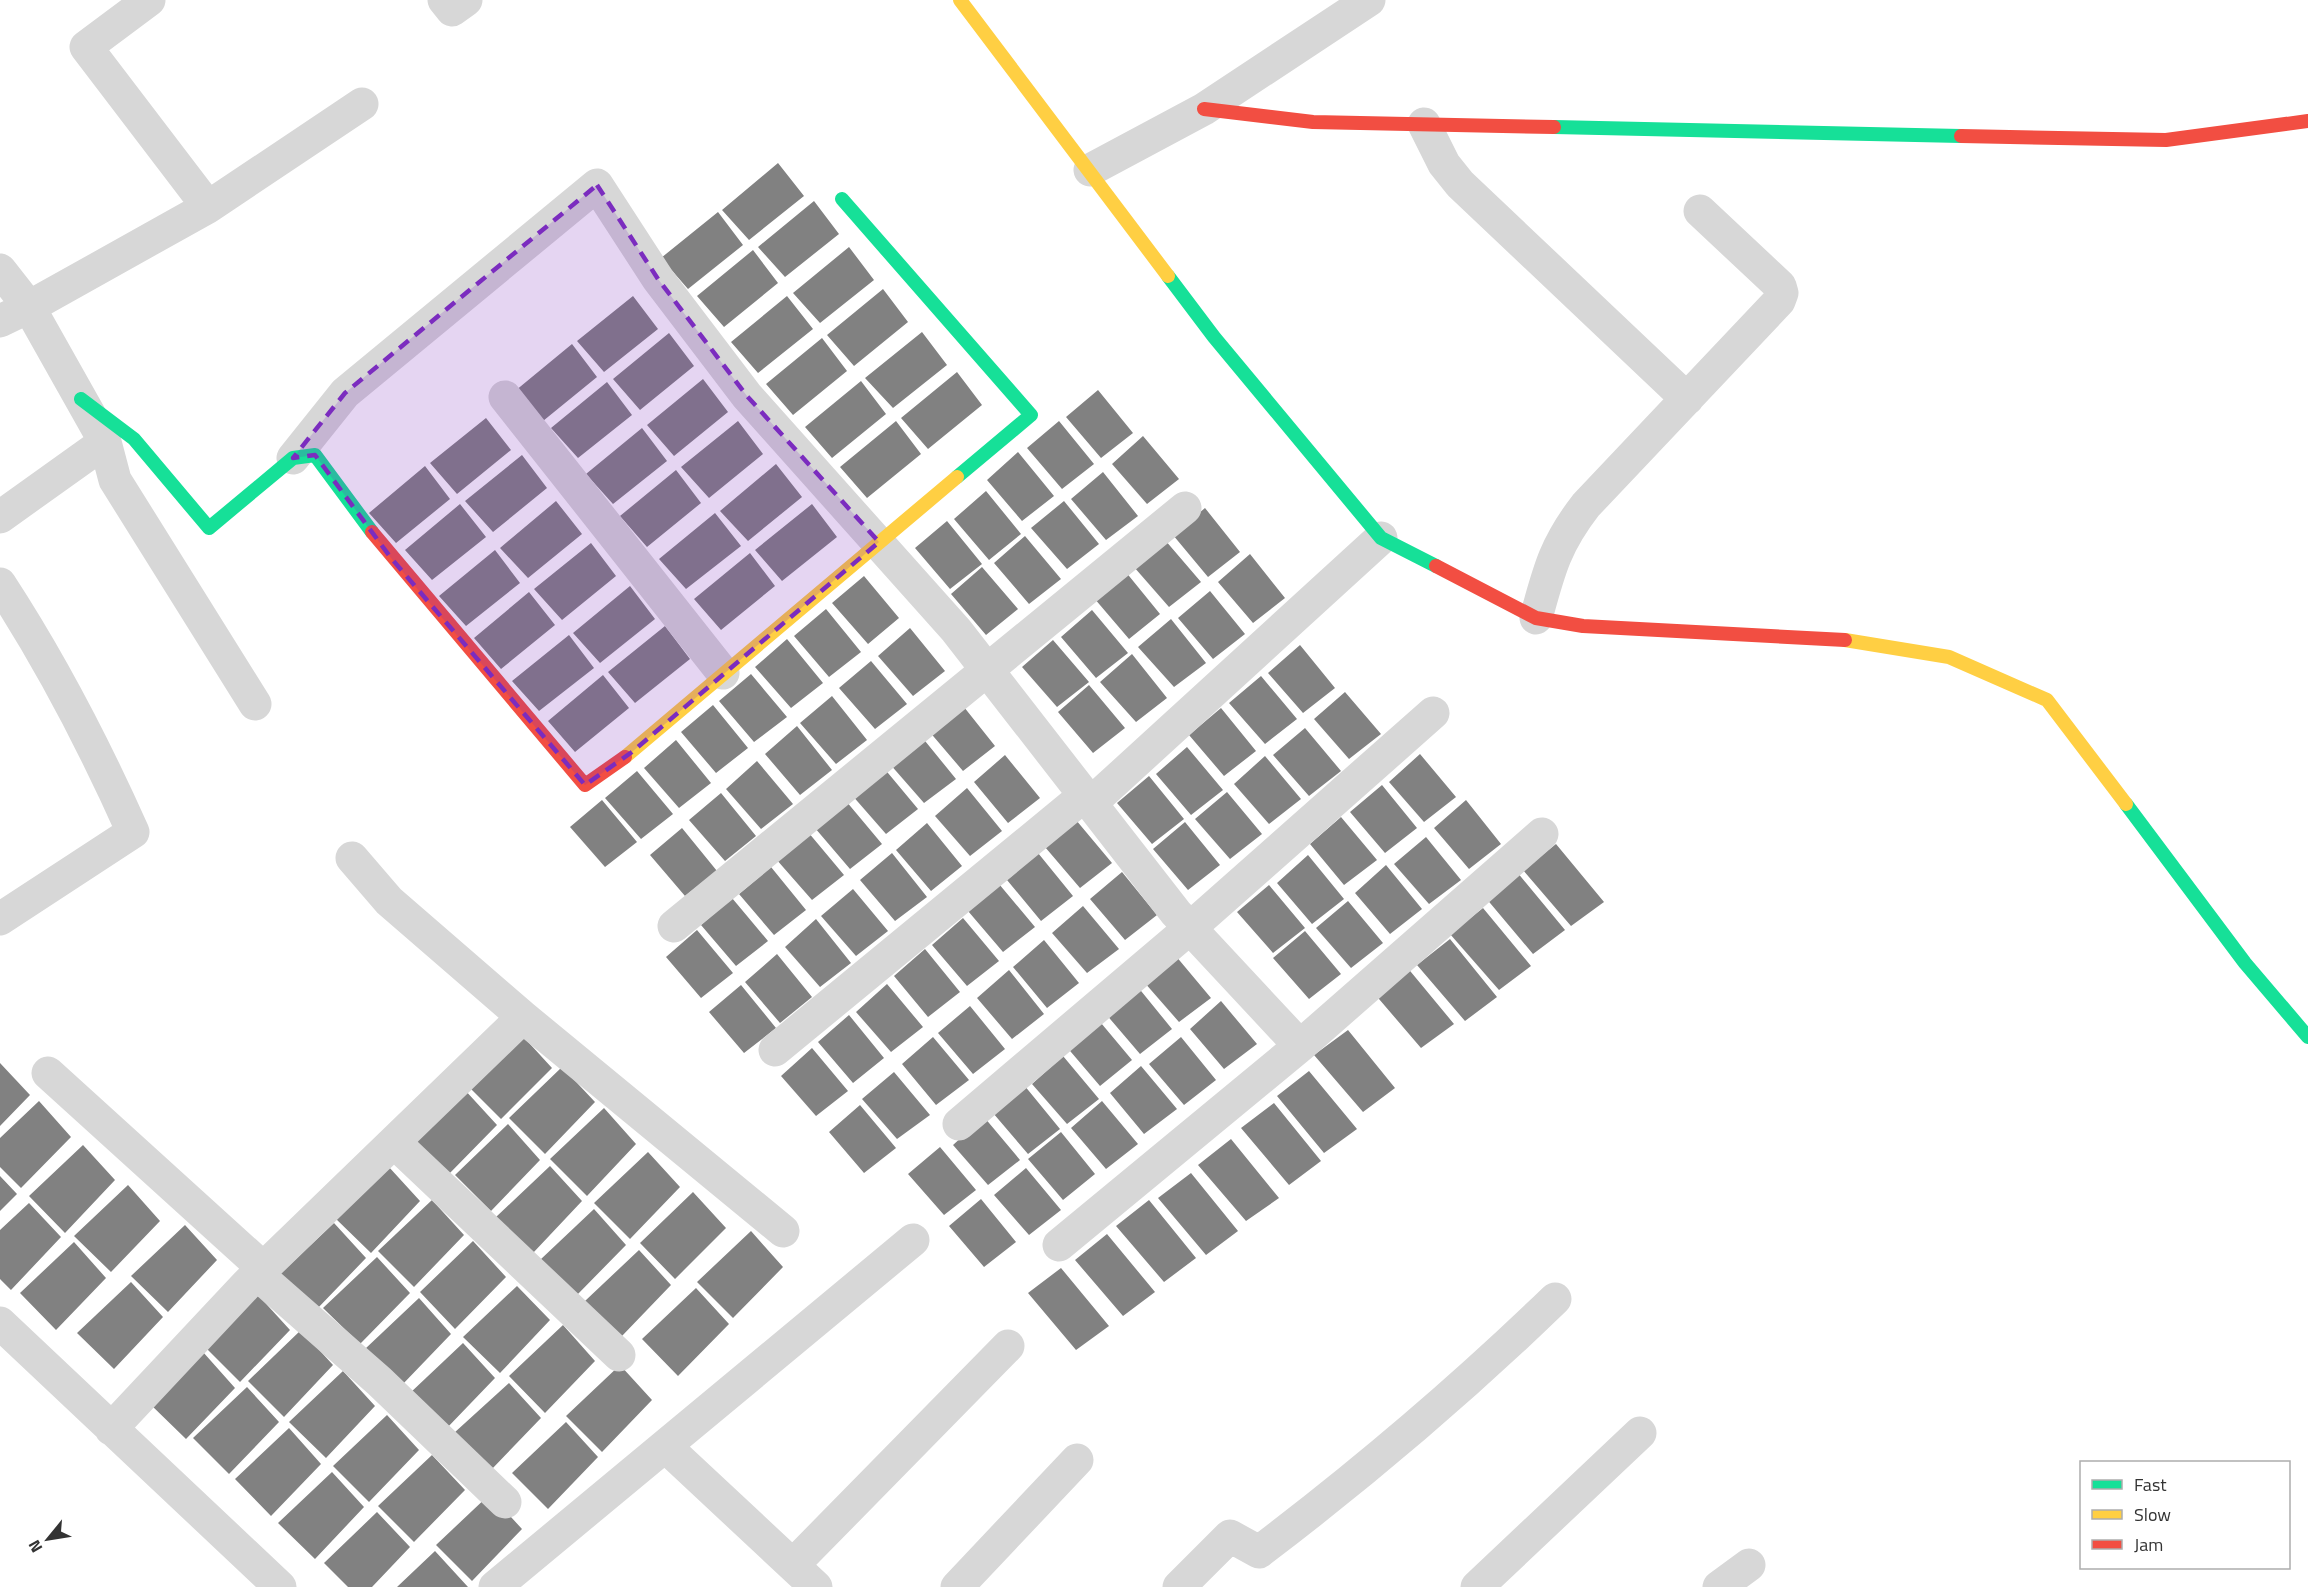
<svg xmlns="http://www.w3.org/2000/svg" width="2308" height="1587" viewBox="0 0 2308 1587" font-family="'Titillium Web',sans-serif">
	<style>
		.building { fill: #818181 }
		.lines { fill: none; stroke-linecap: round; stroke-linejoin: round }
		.street { stroke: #d7d7d7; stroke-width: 33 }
		.fast { stroke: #16e098; stroke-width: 14 }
		.slow { stroke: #ffcf43; stroke-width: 14 }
		.jam { stroke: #f24e42; stroke-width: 14 }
		.marked { fill: #7b2cbf; fill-opacity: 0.2; stroke: #7b2cbf; stroke-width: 4.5; stroke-dasharray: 12 8; stroke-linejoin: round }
	</style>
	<rect width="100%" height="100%" fill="#fff"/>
	<path class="building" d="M778 163 804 196 749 240 722 210Z
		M814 201 839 234 785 277 758 247Z
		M718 212 743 245 688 289 661 258Z
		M849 247 874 280 820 323 793 293Z
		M753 250 778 283 724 327 697 296Z
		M883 289 908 322 854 366 827 335Z
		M633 296 658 329 604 372 577 341Z
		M787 296 813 329 758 373 731 342Z
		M922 332 947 365 893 408 865 378Z
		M669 333 694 366 640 410 613 379Z
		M822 338 847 371 793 415 766 384Z
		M572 344 597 377 543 421 515 391Z
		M957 372 982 405 928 449 901 418Z
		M703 379 728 412 674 456 647 425Z
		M861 381 886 414 832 458 805 427Z
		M607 382 632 415 578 458 551 428Z
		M1098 390 1133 433 1101 458 1066 417Z
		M486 418 511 450 457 494 430 463Z
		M738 421 763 454 709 498 681 467Z
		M896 421 921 454 867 498 840 467Z
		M1059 421 1094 464 1062 489 1027 448Z
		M642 428 667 461 613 504 586 474Z
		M1143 436 1179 479 1147 504 1112 464Z
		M1018 452 1054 496 1022 521 987 480Z
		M522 455 547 488 493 532 465 501Z
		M776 464 802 497 748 541 720 511Z
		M425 466 450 499 396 543 369 513Z
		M676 470 701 503 647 547 620 516Z
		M1103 472 1138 516 1106 540 1071 499Z
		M986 491 1021 534 989 560 954 519Z
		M556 501 582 534 528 578 500 548Z
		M1064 501 1099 544 1067 569 1031 528Z
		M460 504 486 537 432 580 405 550Z
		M812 504 837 537 782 581 755 550Z
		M1205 508 1240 552 1208 577 1173 535Z
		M715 513 741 546 686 589 659 559Z
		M947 521 982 564 950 589 915 548Z
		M1025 536 1061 579 1029 604 994 563Z
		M1165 540 1201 582 1169 607 1134 567Z
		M591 543 616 576 562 620 534 589Z
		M495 550 520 583 466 626 439 596Z
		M750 553 775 586 721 630 694 599Z
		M1250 554 1285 598 1253 623 1218 582Z
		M982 567 1018 609 986 635 951 594Z
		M1125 571 1160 614 1129 639 1094 598Z
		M864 576 899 618 868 644 832 603Z
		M630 586 655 619 600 663 573 633Z
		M1210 591 1245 634 1213 659 1178 618Z
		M529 592 555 625 501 669 474 638Z
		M826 609 861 652 829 677 794 636Z
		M1092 610 1128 653 1096 678 1061 637Z
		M1171 619 1206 663 1174 687 1138 647Z
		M665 626 690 659 635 703 608 672Z
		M910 628 945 671 913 696 878 656Z
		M569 635 594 668 539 711 512 681Z
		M787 639 823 683 791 708 755 667Z
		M1053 640 1089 682 1057 707 1022 667Z
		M1300 645 1335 688 1303 713 1268 673Z
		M1132 654 1167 698 1136 722 1100 682Z
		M871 661 907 704 875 729 839 688Z
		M751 674 787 717 754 742 719 701Z
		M603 675 629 708 575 752 548 721Z
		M1261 676 1297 719 1265 744 1229 703Z
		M1089 685 1125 728 1093 753 1058 712Z
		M1345 692 1381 734 1349 759 1314 719Z
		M832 696 867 740 836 764 800 723Z
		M960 702 995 746 963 771 928 730Z
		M713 705 748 748 716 773 681 732Z
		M1221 708 1256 751 1224 776 1189 735Z
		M797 726 832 770 800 795 765 754Z
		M1305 728 1341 771 1309 796 1273 755Z
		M921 736 956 779 924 803 889 763Z
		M676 740 711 783 679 808 644 768Z
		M1187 747 1223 790 1191 815 1156 774Z
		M1420 754 1456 797 1424 822 1389 782Z
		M1005 755 1040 798 1008 823 974 782Z
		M1265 756 1301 799 1269 824 1234 784Z
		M757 761 793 804 761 829 726 789Z
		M883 767 918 809 886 834 851 794Z
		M637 771 673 814 641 839 605 798Z
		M1149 776 1184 819 1152 844 1117 803Z
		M1382 785 1417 828 1385 853 1350 812Z
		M967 788 1002 831 970 856 935 816Z
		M1227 792 1262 834 1230 859 1195 819Z
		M721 793 756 836 725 861 689 820Z
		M602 800 637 842 605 867 570 827Z
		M1466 800 1501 844 1469 869 1434 828Z
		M846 801 882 844 850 869 815 828Z
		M1341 817 1377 860 1344 885 1310 844Z
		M1076 820 1112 863 1080 888 1045 847Z
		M1185 822 1220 865 1188 890 1153 849Z
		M927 823 962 866 931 891 896 850Z
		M682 828 717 871 685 896 650 855Z
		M808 832 844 875 812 900 776 859Z
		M1426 837 1461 880 1429 904 1394 864Z
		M1556 844 1604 902 1571 926 1523 870Z
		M892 853 927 897 895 921 860 880Z
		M1038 853 1073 896 1041 921 1007 880Z
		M1308 855 1344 899 1312 924 1277 883Z
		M1386 865 1422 909 1390 934 1355 893Z
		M771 867 806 910 774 935 739 894Z
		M1122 872 1157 915 1125 940 1090 899Z
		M1517 872 1565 930 1533 954 1485 897Z
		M999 884 1035 927 1003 952 968 911Z
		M1269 885 1305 928 1273 953 1237 912Z
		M853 889 888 931 856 956 821 916Z
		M732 898 768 941 736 966 701 925Z
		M1348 901 1383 943 1351 968 1316 928Z
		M1083 906 1119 949 1087 973 1052 933Z
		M1483 908 1531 966 1499 990 1450 934Z
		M963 918 999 961 967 986 932 945Z
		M816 919 851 963 820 987 785 947Z
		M697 930 733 973 701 998 666 957Z
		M1305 931 1341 974 1309 999 1273 958Z
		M1450 939 1497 997 1465 1021 1417 965Z
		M1044 940 1079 983 1047 1008 1013 967Z
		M925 949 960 992 928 1017 894 976Z
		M777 954 812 997 780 1023 745 982Z
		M1175 955 1211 998 1179 1022 1144 982Z
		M1406 966 1454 1024 1421 1048 1373 992Z
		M1009 970 1044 1014 1012 1039 977 998Z
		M887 984 923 1027 891 1052 856 1012Z
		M741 985 776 1028 744 1053 709 1012Z
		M1137 986 1172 1029 1140 1054 1105 1013Z
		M1221 1001 1257 1044 1224 1069 1190 1029Z
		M970 1006 1005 1049 973 1074 938 1033Z
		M849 1015 884 1058 853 1083 818 1042Z
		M1096 1017 1132 1060 1100 1086 1065 1045Z
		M1348 1030 1395 1088 1363 1112 1314 1055Z
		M519 1032 552 1068 501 1119 465 1083Z
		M933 1037 969 1080 936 1105 902 1064Z
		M1181 1037 1216 1080 1184 1105 1149 1064Z
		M812 1048 848 1091 816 1116 781 1076Z
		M1063 1056 1099 1099 1067 1124 1032 1084Z
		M0 1063 30 1095 0 1126Z
		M1141 1066 1177 1109 1144 1134 1110 1093Z
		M562 1067 595 1102 545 1154 509 1118Z
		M1309 1071 1357 1129 1324 1153 1277 1096Z
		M894 1072 930 1115 897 1139 862 1099Z
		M1024 1085 1060 1129 1028 1154 993 1113Z
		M464 1089 497 1125 447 1176 410 1140Z
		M39 1101 71 1137 21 1188 0 1167V1138Z
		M1102 1101 1138 1144 1106 1169 1071 1128Z
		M1274 1103 1321 1161 1289 1185 1241 1128Z
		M860 1105 896 1148 864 1173 829 1132Z
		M604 1108 636 1144 587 1196 550 1159Z
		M984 1117 1020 1160 988 1185 953 1145Z
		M508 1124 540 1160 491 1211 455 1175Z
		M1061 1132 1095 1174 1063 1200 1028 1159Z
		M1231 1139 1279 1198 1246 1221 1198 1165Z
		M83 1145 115 1180 65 1233 29 1196Z
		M940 1147 976 1190 944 1215 908 1174Z
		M648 1152 680 1187 630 1239 594 1203Z
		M388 1166 420 1201 371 1253 334 1217Z
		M550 1166 582 1201 533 1253 496 1217Z
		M1026 1168 1061 1210 1029 1235 994 1195Z
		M1191 1173 1238 1231 1206 1255 1158 1198Z
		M0 1176 17 1194 0 1211Z
		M128 1185 160 1221 111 1272 74 1236Z
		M693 1192 726 1228 675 1279 640 1243Z
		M981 1199 1016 1242 984 1267 949 1226Z
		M432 1200 464 1235 414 1287 378 1251Z
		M1149 1200 1196 1258 1164 1282 1116 1226Z
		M29 1203 61 1237 11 1290 0 1279V1230Z
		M594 1209 626 1245 576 1296 540 1260Z
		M334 1223 366 1258 316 1310 280 1274Z
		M185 1225 217 1260 168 1312 131 1276Z
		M751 1231 783 1267 733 1318 697 1282Z
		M1107 1234 1155 1292 1123 1316 1075 1260Z
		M473 1241 506 1277 455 1329 420 1292Z
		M74 1242 106 1278 56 1330 20 1293Z
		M639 1250 671 1285 621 1337 585 1301Z
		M377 1257 410 1293 360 1344 323 1308Z
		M1061 1268 1109 1326 1076 1350 1028 1293Z
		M131 1282 163 1317 114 1369 77 1333Z
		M517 1286 550 1320 500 1373 463 1337Z
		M696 1288 729 1324 678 1376 642 1339Z
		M258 1295 290 1330 240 1382 204 1346Z
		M419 1298 451 1334 401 1386 365 1349Z
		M563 1325 595 1361 545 1413 509 1376Z
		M301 1330 333 1365 284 1417 248 1381Z
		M463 1343 495 1378 445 1430 409 1394Z
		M203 1352 235 1388 186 1439 149 1403Z
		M620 1365 652 1400 602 1452 566 1416Z
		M343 1371 375 1406 326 1458 289 1422Z
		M509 1383 541 1418 491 1470 454 1433Z
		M247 1387 279 1422 229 1474 193 1438Z
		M387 1415 419 1450 369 1502 333 1466Z
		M566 1422 598 1457 548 1509 512 1473Z
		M289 1428 321 1464 271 1516 235 1479Z
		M432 1455 465 1490 414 1542 378 1506Z
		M332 1472 364 1507 315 1559 278 1523Z
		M490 1494 522 1529 472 1581 436 1545Z
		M377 1512 410 1547 372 1587H348L324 1563Z
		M435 1551 468 1587H397Z"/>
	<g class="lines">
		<path class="street" d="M149 0 86 47 208 207
			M444 0 452 10 466 0
			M1424 124 1444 164 1460 184 1687 399
			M1090 170 1204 109 1369 0
			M0 270 29 307 0 321
			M505 397 723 673
			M105 442 115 480 255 704
			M293 458 345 393 597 185 658 279 747 396 956 630 1176 913 1300 1046
			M0 517 105 442 29 307 208 207 362 104
			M0 584C51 662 95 747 133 832L0 919
			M1536 618C1549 570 1555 545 1586 505L1779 301 1782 293 1780 286 1700 211
			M1091 803 1381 538
			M352 858 389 901 523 1017
			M674 926 1185 508
			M775 1050 1085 795
			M48 1073 263 1268
			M959 1124 1190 928 1433 713
			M394 1142 619 1355
			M1059 1245 1300 1046 1542 834
			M257 1274 379 1381 505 1502
			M0 1323 280 1587
			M111 1429 247 1284 523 1017 783 1231
			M665 1446 816 1587
			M793 1565 1008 1346
			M495 1587 913 1240
			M957 1587 1077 1460
			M1179 1587 1230 1536 1259 1552C1363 1473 1461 1390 1555 1299
			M1477 1587 1640 1433
			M1719 1587 1749 1565"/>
		<path class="fast" d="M1554 127 1961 136
			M842 199 1031 415 957 477
			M1168 276 1214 337 1381 538 1436 566
			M81 399 134 439 209 528 293 458 315 455 372 532
			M2126 804 2245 963 2308 1037"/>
		<path class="slow" d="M960 0 1168 276
			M1845 640 1949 657 2047 700 2126 804
			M625 757 957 477"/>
		<path class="jam" d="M1204 109 1313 122 1554 127
			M1961 136 2166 140 2308 121
			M372 532 585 785 625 757
			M1436 566 1536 618 1583 626 1845 640"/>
	</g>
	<path class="marked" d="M597 185 658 279 747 396 879 542 632 752 585 785 391 558 315 455 293 458 345 393Z"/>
	<rect x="2080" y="1461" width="210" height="108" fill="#ffffff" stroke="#adadad" stroke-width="1.5"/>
	<rect x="2092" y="1480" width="30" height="9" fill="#16e098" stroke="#adadad" stroke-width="1.5"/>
	<text x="2134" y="1491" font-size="18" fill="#333333">Fast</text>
	<rect x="2092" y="1510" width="30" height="9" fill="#ffcf43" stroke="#adadad" stroke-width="1.5"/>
	<text x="2134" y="1521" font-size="18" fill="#333333">Slow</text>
	<rect x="2092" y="1540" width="30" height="9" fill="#f24e42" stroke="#adadad" stroke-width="1.5"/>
	<text x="2134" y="1551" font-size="18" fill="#333333">Jam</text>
	<g transform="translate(48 1539) rotate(240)" stroke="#ffffff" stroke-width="4.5" paint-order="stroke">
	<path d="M0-4.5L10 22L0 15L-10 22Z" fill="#333333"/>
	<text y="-9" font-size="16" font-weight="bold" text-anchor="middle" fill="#333333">N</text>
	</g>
</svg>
